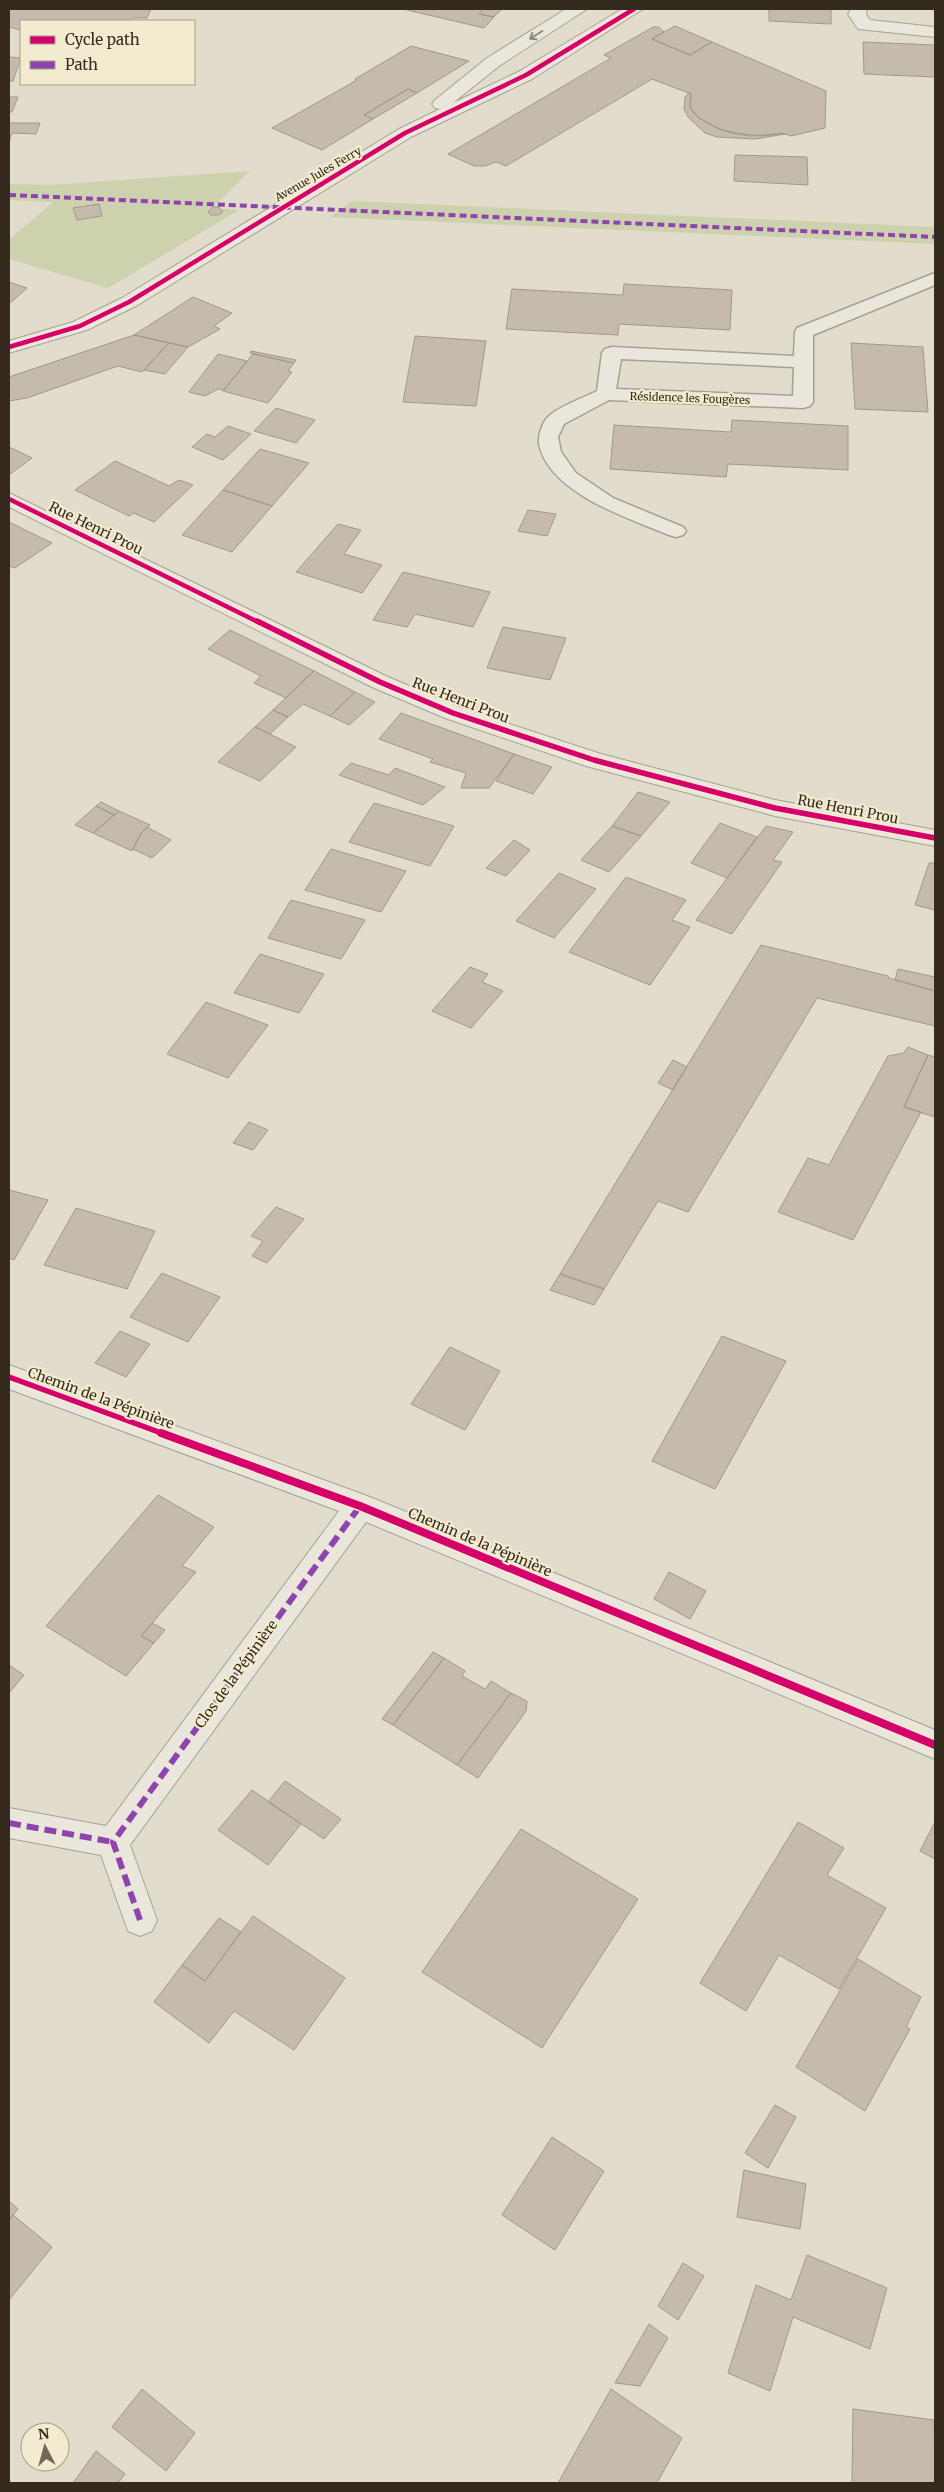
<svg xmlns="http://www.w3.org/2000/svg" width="944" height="2492" viewBox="0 0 944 2492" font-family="Merriweather,serif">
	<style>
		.green { fill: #ced1ae }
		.building { fill: #c5bbac; stroke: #a1988b }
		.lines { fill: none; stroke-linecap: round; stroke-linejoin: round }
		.service-casing { stroke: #a6a194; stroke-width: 3 }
		.minor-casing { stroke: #a6a194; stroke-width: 2 }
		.tertiary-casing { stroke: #a6a194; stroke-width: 2 }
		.service { fill: #eae6dc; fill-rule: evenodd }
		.minor { fill: #eae6dc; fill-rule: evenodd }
		.tertiary { fill: #eae6dc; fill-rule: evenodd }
		.quiet-far1 { stroke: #8e44ad; stroke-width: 4; stroke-dasharray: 7 4; stroke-linecap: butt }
		.quiet { stroke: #8e44ad; stroke-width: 6; stroke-dasharray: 12 6; stroke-linecap: butt }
		.cycleway-far2-casing { stroke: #f3ebd0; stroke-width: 7 }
		.cycleway-far1-casing { stroke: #f3ebd0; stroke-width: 9 }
		.cycleway-casing { stroke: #f3ebd0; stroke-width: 11 }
		.cycleway-far2 { stroke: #d6006c; stroke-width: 4.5 }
		.cycleway-far1 { stroke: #d6006c; stroke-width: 5.5 }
		.cycleway { stroke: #d6006c; stroke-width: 8 }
		.oneway { stroke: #8f887c }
		.labels { text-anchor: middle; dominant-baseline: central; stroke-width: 4.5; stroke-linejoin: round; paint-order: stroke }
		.far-street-label { font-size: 11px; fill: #342a1d; stroke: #f3ebd0 }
		.street-label { font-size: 14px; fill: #342a1d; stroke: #f3ebd0 }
	</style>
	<rect width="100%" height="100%" fill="#e1dccb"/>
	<path class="green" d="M250 171 212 208 239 210 108 288 9 259V240L53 202 9 200V184L50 185Z
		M351 201 935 227V244L330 217Z"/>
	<path class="building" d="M9 9H151L147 18H132L130 21H21V30L9 27Z
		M403 9H484L479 14 494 17 484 28Z
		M484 9H502L494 17 479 14Z
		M769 9H831V24L769 21Z
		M675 26 712 42 690 55 652 39Z
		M653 27H659L664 32 652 39 690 55 712 42 826 91 825 128 791 136 782 133 762 136 732 133 719 129 699 118 690 107 691 94 652 79 506 166 496 162 485 166H474L448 154 611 58 604 55Z
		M863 42 935 45V77L864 74Z
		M411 46 469 61 417 93 408 89 364 115 373 119 322 150 272 128 357 80 355 79Z
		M9 57 21 58 13 81H9Z
		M408 89 417 93 373 119 364 115Z
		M689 93 691 94 690 107 693 112 699 118 719 129 749 136 785 134 755 139 717 137 705 133 688 117 684 109 685 97Z
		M9 97H18L12 112H9Z
		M9 123H40L36 134 12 133 9 142Z
		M735 155 807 157 808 185 734 181Z
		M99 204 102 216 77 220 73 208Z
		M213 207H219L223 212 218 215H211L208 212Z
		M9 282 27 288 9 304Z
		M624 284 732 290 730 330 619 324 618 335 506 329 512 289 623 295Z
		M193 297 232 313 214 326 220 329 188 347 134 335Z
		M134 335 169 343 142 372 118 366 27 398 9 401V377Z
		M415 336 486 341 476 406 403 402Z
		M169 343 188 347 165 374 144 370Z
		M851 343 923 347 928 412 855 409Z
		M251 351 296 360 294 363 250 353Z
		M218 354 247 361 224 390 218 389 205 396 189 392Z
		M253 354 294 363 288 371 292 372 268 403 223 391Z
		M276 408 315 420 296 443 254 431Z
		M732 420 848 426V470L728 464 726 477 610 469 614 425 731 432Z
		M228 426 251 434 223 460 192 447 207 434 215 437Z
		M9 447 32 458 9 475Z
		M260 449 309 463 272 506 223 490Z
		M115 461 169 486 179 480 193 485 154 522 134 513 129 516 75 490Z
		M223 490 272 506 232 552 182 535Z
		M528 510 556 514 547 536 518 531Z
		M9 522 52 543 15 568 9 566Z
		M338 524 361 530 344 554 382 565 362 593 296 572Z
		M403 572 490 592 473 627 415 614 407 627 373 620Z
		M503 627 566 638 550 680 487 668Z
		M230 630 314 671 286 698 254 683 261 676 208 649Z
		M314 671 355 692 330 716 303 704 288 717 273 710Z
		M355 692 375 702 349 725 330 716Z
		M273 710 288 717 270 734 255 727Z
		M401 713 514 754 489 788H461L466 773 430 762 433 759 379 739Z
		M255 727 296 747 260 781 218 762Z
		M514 754 552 767 533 794 496 781Z
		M351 763 389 775 395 768 445 787 423 805 339 775Z
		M638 792 670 802 641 836 612 826Z
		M101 802 119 811 114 815 96 806Z
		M374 803 454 826 430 866 349 842Z
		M96 806 114 815 93 833 75 825Z
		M119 811 150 825 141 833 132 851 93 833Z
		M720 823 757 837 727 878 691 863Z
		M612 826 641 836 609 872 581 860Z
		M766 826 793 832 773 860 782 862 732 934 696 920Z
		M147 827 171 840 152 858 133 849 141 833Z
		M514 840 530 850 506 876 486 868Z
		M331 849 406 871 381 912 305 890Z
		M929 863H935V910L915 905Z
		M559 873 596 889 554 938 516 921Z
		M626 877 686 900 672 920 690 927 650 985 569 952Z
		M291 900 365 920 341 959 268 938Z
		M761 945 888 976 889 978 935 991V1026L817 998 688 1212 658 1201 604 1289 560 1274Z
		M260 954 324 974 299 1013 234 993Z
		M470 967 488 974 482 982 503 991 471 1028 432 1011Z
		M898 969 935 977V991L895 980Z
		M206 1002 268 1025 228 1078 167 1054Z
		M908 1047 928 1055 904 1107 921 1112 853 1240 778 1212 808 1158 829 1165 888 1056 904 1053Z
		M928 1055 935 1057V1117L904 1107Z
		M673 1060 687 1067 673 1090 658 1083Z
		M249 1122 268 1130 253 1150 233 1143Z
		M9 1190 48 1200 14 1260 9 1258Z
		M276 1207 304 1219 267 1263 252 1256 263 1241 251 1236Z
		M76 1208 155 1231 127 1289 44 1265Z
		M162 1273 220 1297 188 1342 130 1317Z
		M560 1274 604 1289 594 1305 550 1290Z
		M120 1331 150 1344 126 1377 95 1363Z
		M722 1336 786 1361 715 1489 652 1461Z
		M450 1347 500 1371 465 1430 411 1404Z
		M158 1495 214 1527 182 1566 196 1572 141 1636 154 1643 126 1676 46 1626Z
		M669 1572 706 1591 690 1619 654 1599Z
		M152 1623 165 1630 154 1643 141 1636Z
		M433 1652 444 1658 393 1725 382 1719Z
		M444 1658 465 1671 462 1676 485 1689 491 1681 511 1693 457 1765 393 1725Z
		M9 1665 24 1675 9 1693Z
		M511 1693 527 1701 526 1711 478 1778 457 1765Z
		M285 1781 341 1819 324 1839 268 1802Z
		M252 1790 301 1824 268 1865 218 1830Z
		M798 1822 844 1848 827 1875 886 1908 839 1989 779 1955 746 2011 700 1983Z
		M935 1822V1859L920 1851Z
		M521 1829 638 1899 542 2048 422 1972Z
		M253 1916 345 1978 294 2050 234 2011 209 2043 154 2002 182 1965 205 1981Z
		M219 1918 241 1932 205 1981 182 1965Z
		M858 1959 921 1997 906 2027 910 2029 865 2111 796 2067Z
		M775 2105 796 2117 768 2168 745 2153Z
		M552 2137 604 2171 555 2250 502 2215Z
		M744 2170 806 2184 800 2229 737 2217Z
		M9 2201 18 2209 9 2220Z
		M13 2215 52 2247 9 2300V2220Z
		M807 2255 887 2288 870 2349 793 2317 770 2391 728 2373 756 2285 791 2300Z
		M683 2263 704 2276 678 2320 658 2306Z
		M649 2324 668 2338 640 2386 615 2383Z
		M142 2389 195 2433 166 2471 112 2427Z
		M611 2389 682 2438 657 2483H558Z
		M853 2409 934 2420 935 2483H852Z
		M96 2451 125 2474 118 2483H73Z"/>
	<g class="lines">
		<defs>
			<path id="service" d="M935 273V285L813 335V402L810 406 803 408 609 400 564 424 558 437 561 452 576 473 613 498 683 527 686 531 683 535 676 537 669 535C628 518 549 493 539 444 538 436 542 422 549 416 560 406 583 398 597 391L602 353 605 349 612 347 794 356 795 332 797 328ZM621 359 794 367 793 396 616 389Z"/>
			<path id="minor" d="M851 9H867L866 14 870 20 935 27V37L858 29 848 14Z
				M9 493 388 677 461 708 601 754 775 800 935 830V846L775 816 586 766 445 718 372 687 9 507Z
				M9 1365 370 1497 935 1730V1759L366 1522 130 1845 157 1920 152 1931 140 1936 128 1931 101 1855 9 1838V1808L106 1826 339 1511 9 1389Z"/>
			<path id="tertiary" d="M566 9H587L499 66 453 103 520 71 622 9H643L532 79 411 137 136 306 87 330 9 353V341L73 322 122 298 399 129 440 109 435 108 432 104 435 100 487 58Z"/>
		</defs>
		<use href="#service" class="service-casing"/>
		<use href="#minor" class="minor-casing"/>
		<use href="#tertiary" class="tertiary-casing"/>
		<use href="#service" class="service"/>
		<use href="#minor" class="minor"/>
		<use href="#tertiary" class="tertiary"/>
		<path class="quiet-far1" d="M9 195 935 237"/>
		<path class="quiet" d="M9 1823 113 1842
			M140 1920 113 1842 360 1506"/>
		<defs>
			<path id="cycleway-far2" d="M9 347 80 326 129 302 405 133 526 75 634 9
				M9 499 260 623"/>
			<path id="cycleway-far1" d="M257 621 380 682 453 713 594 760 775 808 935 838
				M9 1377 164 1434"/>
			<path id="cycleway" d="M161 1433 360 1506 935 1745"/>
		</defs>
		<use href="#cycleway-far2" class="cycleway-far2-casing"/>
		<use href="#cycleway-far1" class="cycleway-far1-casing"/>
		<use href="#cycleway" class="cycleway-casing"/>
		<use href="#cycleway-far2" class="cycleway-far2"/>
		<use href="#cycleway-far1" class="cycleway-far1"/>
		<use href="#cycleway" class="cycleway"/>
	</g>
	<defs><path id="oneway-shaft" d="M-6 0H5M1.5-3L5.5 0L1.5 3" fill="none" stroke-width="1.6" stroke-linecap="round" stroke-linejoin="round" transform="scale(1.25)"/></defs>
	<use class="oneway" href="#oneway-shaft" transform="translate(536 35) rotate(148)"/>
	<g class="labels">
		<g class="far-street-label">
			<text transform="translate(318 174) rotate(-30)">Avenue Jules Ferry</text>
			<text transform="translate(690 398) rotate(2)">Résidence les Fougères</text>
		</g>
		<g class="street-label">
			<text transform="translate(96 528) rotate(26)">Rue Henri Prou</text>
			<text transform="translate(461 700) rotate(21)">Rue Henri Prou</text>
			<text transform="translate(848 809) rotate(11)">Rue Henri Prou</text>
			<text transform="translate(101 1398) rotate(20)">Chemin de la Pépinière</text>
			<text transform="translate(480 1542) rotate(23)">Chemin de la Pépinière</text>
			<text transform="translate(236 1674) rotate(-54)">Clos de la Pépinière</text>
		</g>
	</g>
	<rect width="944" height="2492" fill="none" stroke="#342a1d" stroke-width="20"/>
	<rect x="20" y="20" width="175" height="65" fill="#f3ebd0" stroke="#a79e88"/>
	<rect x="30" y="36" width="25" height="8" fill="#d6006c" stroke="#a79e88"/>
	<text x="65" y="45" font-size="15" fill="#342a1d">Cycle path</text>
	<rect x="30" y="61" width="25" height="8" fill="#8e44ad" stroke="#a79e88"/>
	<text x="65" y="70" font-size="15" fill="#342a1d">Path</text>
	<g transform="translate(45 2447) rotate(354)"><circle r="24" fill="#f3ebd0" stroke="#a79e88"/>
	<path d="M0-4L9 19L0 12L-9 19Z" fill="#71685a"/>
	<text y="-8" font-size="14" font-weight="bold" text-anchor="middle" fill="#342a1d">N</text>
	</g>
</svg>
